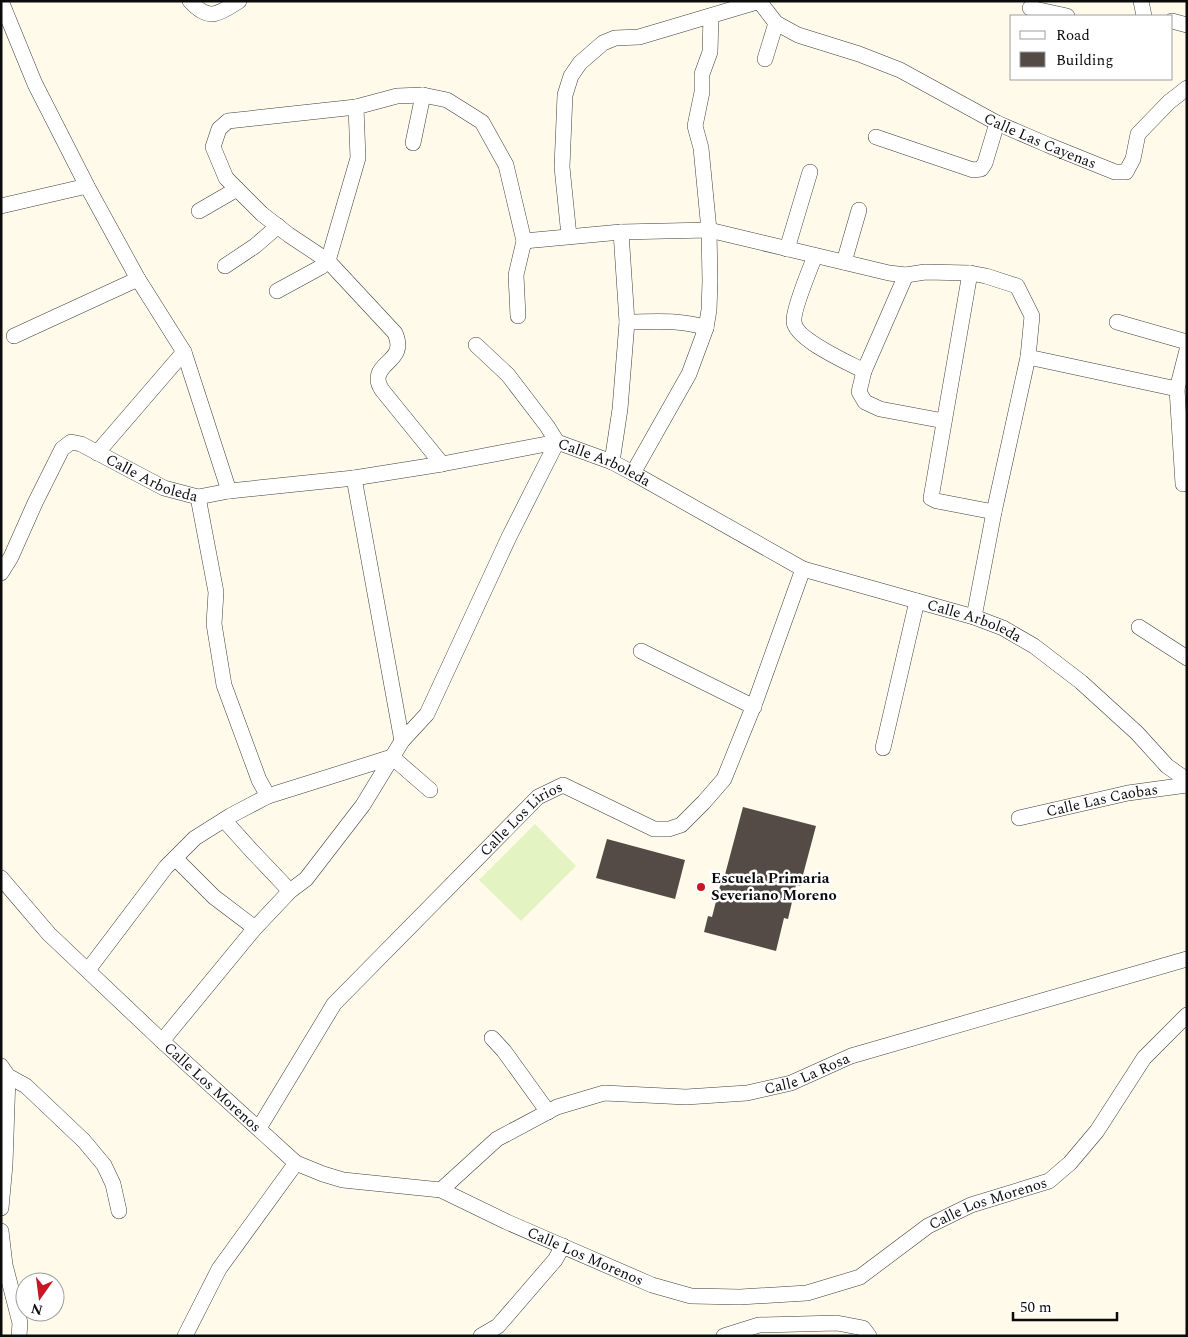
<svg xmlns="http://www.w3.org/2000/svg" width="1188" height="1337" viewBox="0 0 1188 1337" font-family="Spectral,serif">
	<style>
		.pitch { fill: #e3f3c1 }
		.building { fill: #554b46 }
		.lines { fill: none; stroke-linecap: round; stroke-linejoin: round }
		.minor-casing { stroke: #3e3e3e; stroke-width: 16 }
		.minor { stroke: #fff; stroke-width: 15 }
		.poi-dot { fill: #c81622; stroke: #fff; stroke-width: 2 }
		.labels { text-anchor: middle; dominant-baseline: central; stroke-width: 5; stroke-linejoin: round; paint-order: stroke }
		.street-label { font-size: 15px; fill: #0b0b0b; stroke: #fff }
		.poi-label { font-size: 15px; font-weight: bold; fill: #0b0b0b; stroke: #fff; text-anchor: start }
	</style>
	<rect width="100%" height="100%" fill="#fffae9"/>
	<path class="pitch" d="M535 824 576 866 521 921 479 880Z"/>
	<path class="building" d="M743 807 816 826 800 886 796 885 788 919 784 918 776 951 704 932 708 916 712 917 721 882H723Z
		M607 839 685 860 675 899 596 878Z"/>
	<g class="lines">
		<defs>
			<g id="minor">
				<path d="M1 1 35 84 87 186 138 279 184 352 229 491"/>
				<path d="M190 1C209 22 218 14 239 1"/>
				<path id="s1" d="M759 1 776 23 798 35 859 54 900 70 997 123 1048 145 1115 172H1126L1133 159 1138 134 1169 102 1187 88"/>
				<path d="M1141 1 1144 16"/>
				<path d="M1030 8 1067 16"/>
				<path d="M1172 21 1187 25"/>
				<path d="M765 59 776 23"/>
				<path d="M356 107 228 121 219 129 213 147 226 178 262 214 289 235 328 261 395 333C407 360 378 361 378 379 378 383 380 387 382 390L442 464"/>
				<path d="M876 137 973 170 981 169 985 163 997 123"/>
				<path d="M413 143 423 95"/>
				<path d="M1 206 87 186"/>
				<path d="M199 211 237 189"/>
				<path d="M569 236 562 167 565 95 571 76 580 63 603 43 615 38 639 37 760 1"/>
				<path d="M524 241 621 232 709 230 889 273 906 275 925 272 970 273 986 276 1017 286 1032 316 1028 357 994 512 974 617"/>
				<path d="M787 249 810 172"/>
				<path d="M815 256C810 269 793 309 794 321 794 339 849 363 864 371"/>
				<path d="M844 262 859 210"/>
				<path d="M225 266 255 246 278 226"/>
				<path d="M970 273 931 498 937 501 994 512"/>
				<path d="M906 275 864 371 859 392 865 402 880 409 944 421"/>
				<path d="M277 291 321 267 328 261 358 158 356 107 397 96 423 95 447 100 482 122 506 165 524 241 516 275 518 316"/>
				<path d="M627 322C653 322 681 319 706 328"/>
				<path d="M1117 322 1187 342"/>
				<path d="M14 336 138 279"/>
				<path d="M476 345 508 375 547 426 557 442"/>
				<path d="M1028 357 1177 389"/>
				<path d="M97 453 184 352"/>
				<path d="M612 462 620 409 627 322 621 232"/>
				<path d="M633 473 689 374 706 328 709 310 710 281 709 230 701 148 695 126 702 92V74L710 52 711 16"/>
				<path d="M354 478 402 741"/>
				<path d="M1183 484 1177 389 1187 350"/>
				<path d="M198 497 216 592 214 624 224 685 259 780 268 796"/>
				<path id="s2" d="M1 573 11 557 35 503 62 449 71 442 81 444 164 488 198 497 229 491 354 478 442 464 557 442 612 462 633 473 803 569 974 617 1003 628 1034 646 1081 682 1137 733 1167 766 1187 780"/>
				<path d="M1139 627 1187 658"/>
				<path d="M641 651 754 707"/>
				<path d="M883 748 917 601"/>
				<path id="s3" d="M1019 818 1128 793 1187 785"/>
				<path d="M224 820 251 850 290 891"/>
				<path d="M175 858 214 897 255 928"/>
				<path id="s4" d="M1 878 49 934 162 1041 296 1163 323 1174 343 1180 441 1190 507 1222 652 1285 691 1296 740 1297 807 1293 860 1277 928 1226 971 1205 1049 1181 1070 1163 1097 1131 1144 1058 1187 1015"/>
				<path d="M88 970 166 867 195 838 230 816 268 796 392 757 430 790"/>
				<path d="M492 1038 504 1051 548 1112"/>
				<path d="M162 1041 255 928 290 891 306 879 363 805 402 741 427 714 509 537 557 442"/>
				<path d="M1 1066 8 1076 26 1086 84 1141 104 1165 113 1184 119 1211"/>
				<path id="s5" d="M259 1128 334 1004 538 797 563 785 654 829H669L681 825 704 802 724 779 756 700 803 569"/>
				<path id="s6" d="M441 1190 497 1139 557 1107 604 1093 686 1097 747 1093 791 1083 851 1056 1187 959"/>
				<path d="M1 1208 5 1165 8 1076"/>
				<path d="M1 1231 5 1265 20 1323 19 1336"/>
				<path d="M185 1336 219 1269 296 1163"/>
				<path d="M481 1336 498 1326 555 1260 563 1246"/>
				<path d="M724 1336 759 1325 837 1323 863 1328 869 1336"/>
			</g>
		</defs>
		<use href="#minor" class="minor-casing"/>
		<use href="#minor" class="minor"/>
	</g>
	<circle class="poi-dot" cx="701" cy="887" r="5"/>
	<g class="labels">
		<g class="street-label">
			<text stroke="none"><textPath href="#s1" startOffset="318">Calle Las Cayenas</textPath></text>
			<text stroke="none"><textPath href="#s2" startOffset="704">Calle Arboleda</textPath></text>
			<text stroke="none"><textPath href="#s2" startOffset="239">Calle Arboleda</textPath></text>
			<text stroke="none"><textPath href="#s2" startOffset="1109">Calle Arboleda</textPath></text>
			<text stroke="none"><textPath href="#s3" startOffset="85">Calle Las Caobas</textPath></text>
			<text stroke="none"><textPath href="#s5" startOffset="409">Calle Los Lirios</textPath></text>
			<text stroke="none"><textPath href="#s6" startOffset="399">Calle La Rosa</textPath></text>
			<text stroke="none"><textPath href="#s4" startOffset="298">Calle Los Morenos</textPath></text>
			<text stroke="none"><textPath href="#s4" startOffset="1152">Calle Los Morenos</textPath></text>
			<text stroke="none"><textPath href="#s4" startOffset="718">Calle Los Morenos</textPath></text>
		</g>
		<g class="poi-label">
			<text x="711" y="878">Escuela Primaria<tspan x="711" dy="17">Severiano Moreno</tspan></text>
		</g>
	</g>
	<rect width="1188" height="1337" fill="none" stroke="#0b0b0b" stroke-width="5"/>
	<rect x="1010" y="15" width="162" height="65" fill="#ffffff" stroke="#9d9d9d"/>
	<rect x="1020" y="31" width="25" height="8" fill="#ffffff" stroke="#9d9d9d"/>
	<text x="1056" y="40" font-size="15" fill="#0b0b0b">Road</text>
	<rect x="1020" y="52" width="25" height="15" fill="#554b46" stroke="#9d9d9d"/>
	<text x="1056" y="65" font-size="15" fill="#0b0b0b">Building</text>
	<g transform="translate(40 1297) rotate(194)"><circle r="24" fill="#ffffff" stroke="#9d9d9d"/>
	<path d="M0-4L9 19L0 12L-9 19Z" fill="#c81622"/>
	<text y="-8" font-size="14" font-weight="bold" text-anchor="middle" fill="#0b0b0b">N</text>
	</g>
	<path d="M1013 1312v8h104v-8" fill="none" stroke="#0b0b0b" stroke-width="2.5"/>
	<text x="1020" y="1312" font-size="15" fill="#0b0b0b" stroke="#ffffff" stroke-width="4" paint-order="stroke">50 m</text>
</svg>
